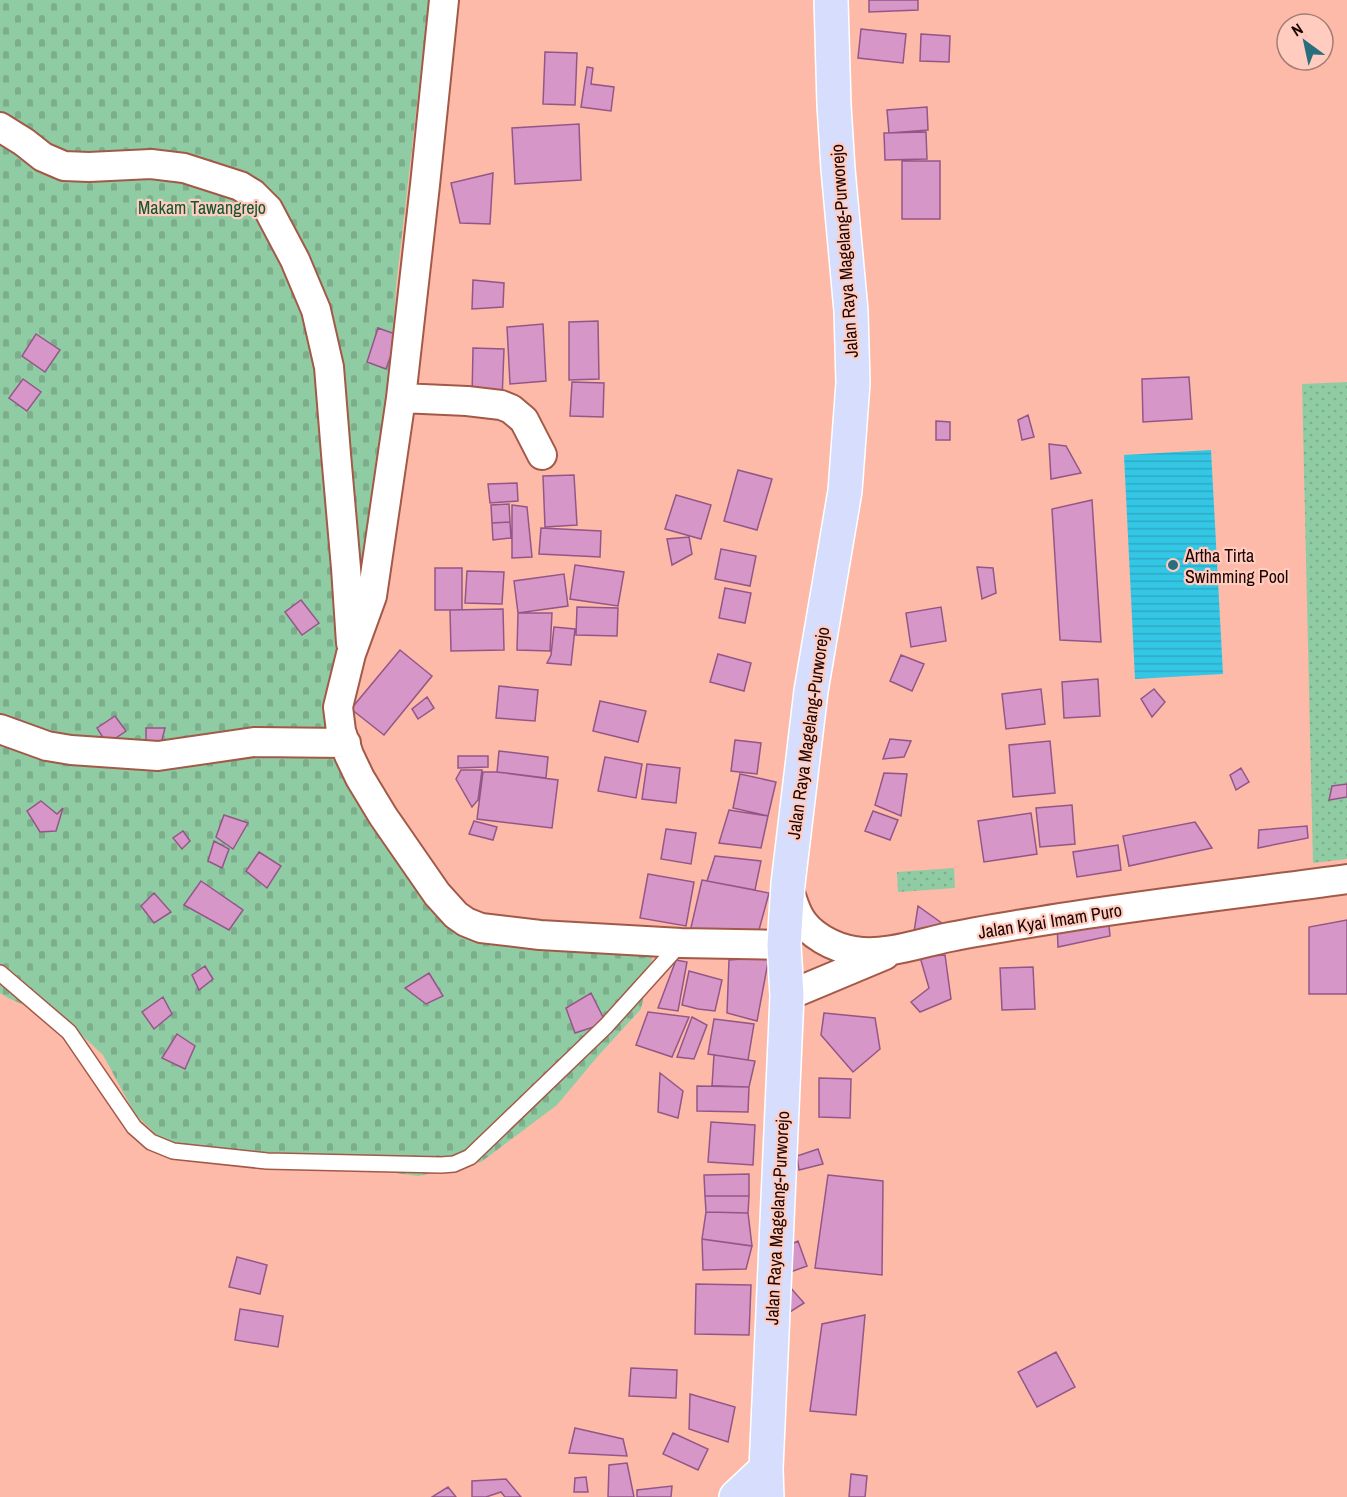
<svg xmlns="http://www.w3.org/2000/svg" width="1347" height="1497" viewBox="0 0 1347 1497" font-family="'Archivo Narrow',sans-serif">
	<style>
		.cemetery { fill: url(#cemetery-stones) }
		.park { fill: url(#park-dots) }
		.water { fill: url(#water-rules) }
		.building { fill: #d696c8; stroke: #935787; stroke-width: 1.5 }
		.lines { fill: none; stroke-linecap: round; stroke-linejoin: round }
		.service-casing { stroke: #a35947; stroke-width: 18 }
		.minor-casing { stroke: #a35947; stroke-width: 32 }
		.primary-casing { stroke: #fff; stroke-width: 36 }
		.service { stroke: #fff; stroke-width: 15 }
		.minor { stroke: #fff; stroke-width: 28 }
		.primary { stroke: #d7defd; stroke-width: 33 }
		.poi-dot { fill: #296e7d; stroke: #ffccbf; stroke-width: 2 }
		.labels { text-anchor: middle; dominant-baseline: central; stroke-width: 4.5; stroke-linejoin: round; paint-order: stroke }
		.park-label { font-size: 18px; fill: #105732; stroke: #ffccbf }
		.street-label { font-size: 18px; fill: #1e0401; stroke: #ffccbf }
		.poi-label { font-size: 18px; fill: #1e0401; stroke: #ffccbf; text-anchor: start }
	</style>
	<defs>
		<pattern id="cemetery-stones" width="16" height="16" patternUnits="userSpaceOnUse" patternTransform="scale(1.5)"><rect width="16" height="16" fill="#90cca3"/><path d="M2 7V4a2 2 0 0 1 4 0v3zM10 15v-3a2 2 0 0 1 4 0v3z" fill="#7cae8b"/></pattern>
		<pattern id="park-dots" width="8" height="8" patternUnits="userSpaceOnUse" patternTransform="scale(1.5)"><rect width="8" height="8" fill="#90cca3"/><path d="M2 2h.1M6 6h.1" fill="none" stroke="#7cae8b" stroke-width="1.8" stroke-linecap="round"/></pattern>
		<pattern id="water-rules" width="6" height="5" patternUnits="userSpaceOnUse" patternTransform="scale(1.5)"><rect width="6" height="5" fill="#33c7e5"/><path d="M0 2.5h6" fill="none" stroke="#2da9c3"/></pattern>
	</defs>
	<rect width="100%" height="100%" fill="#fdbaa9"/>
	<path class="cemetery" d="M0 0H429L396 286 387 456 343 651 351 752 472 935 653 954 641 1009 598 1056 557 1105 481 1162 419 1176 167 1145 135 1114 103 1055 72 1026 8 998 0 993Z"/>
	<path class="park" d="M1347 382V859L1313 863 1302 384Z
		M954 868 955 888 898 892 897 872Z"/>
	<path class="water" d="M1211 450 1223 674 1135 679 1124 455Z"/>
	<path class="building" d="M869 0H918V10L869 12Z
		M861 29 906 34 903 63 858 58Z
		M921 34 950 36 949 62 920 61Z
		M545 52 577 53 575 105 543 104Z
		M587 67 593 68 591 84 614 87 611 111 581 107Z
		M927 107 928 130 889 133 887 110Z
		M579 124 581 180 515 184 512 128Z
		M926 132 927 159 885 160 884 133Z
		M902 161H940V219H902Z
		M493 173 490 224 460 223 451 183Z
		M473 280 504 283 503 307 472 309Z
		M598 321 599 379 569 380V322Z
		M543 324 546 381 510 384 507 327Z
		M378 328 398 335 386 369 367 362Z
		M36 334 60 350 45 372 22 356Z
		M473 348 504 349 502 400 472 399Z
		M1189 377 1192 419 1143 422 1142 379Z
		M23 379 41 392 27 411 9 398Z
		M572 382 604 383 603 417 570 416Z
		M1028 415 1034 437 1022 440 1018 420Z
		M936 421 950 422V440H936Z
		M1049 444 1066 446 1081 473 1051 479Z
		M738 470 772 479 757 530 724 521Z
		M574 475 577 525 545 527 543 476Z
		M517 483 518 501 490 503 488 484Z
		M676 495 711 505 701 539 665 529Z
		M1092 500 1101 642 1060 640 1052 509Z
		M509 504 510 522 492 523 491 505Z
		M512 505 527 507 532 557 512 558Z
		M510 522 511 538 493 540 492 523Z
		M541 528 601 531 600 557 539 554Z
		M689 537 692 554 672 565 667 539Z
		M721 549 756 556 750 586 715 579Z
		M575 565 624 572 618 606 570 599Z
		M977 567 993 568 996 593 982 599Z
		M435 568H462V610H435Z
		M467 571 504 572 502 604 465 603Z
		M564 574 568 606 518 613 514 581Z
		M725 588 751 593 745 623 719 618Z
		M301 600 319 623 302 635 285 612Z
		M577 607 618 608 617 636 576 635Z
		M941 607 946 641 911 647 906 613Z
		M503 609 504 650 451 651 450 610Z
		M518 613H552L550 651 517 650Z
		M554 627 575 629 571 665 547 663 551 655Z
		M400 650 432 676 384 735 351 709Z
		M718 654 751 663 744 691 710 682Z
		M901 655 924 664 912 691 890 681Z
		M1098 679 1100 716 1064 718 1062 682Z
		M499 686 538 690 535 721 496 718Z
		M1041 689 1045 724 1006 729 1002 694Z
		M1154 689 1165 702 1152 717 1141 699Z
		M427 697 434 708 418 719 412 709Z
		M600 701 646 711 638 742 593 731Z
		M115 716 126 731 107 744 97 728Z
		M146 728H165L161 744H146Z
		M890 739 911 741 904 757 883 759Z
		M735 740 761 743 757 774 731 771Z
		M1050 741 1055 793 1013 797 1009 745Z
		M499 751 548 757 546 778 497 772Z
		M458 756H488V767L458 768Z
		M605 757 642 764 636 798 598 791Z
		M647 764 680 768 676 803 642 799Z
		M1241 768 1249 782 1236 790 1230 775Z
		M461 770H482L478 800 472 807 456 779Z
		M483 772H497L558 780 552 828 477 819Z
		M884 773 907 774 901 816 875 805Z
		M740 774 776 782 768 816 733 808Z
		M1347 784V797L1329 800 1332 786Z
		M41 801 57 814 63 808 56 831 40 832 27 811Z
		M1072 805 1075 844 1040 847 1036 808Z
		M729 810 768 816 761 848 719 843Z
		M873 811 898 820 890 840 865 831Z
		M1031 813 1037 854 984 862 978 821Z
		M224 815 248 823 233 849 216 837Z
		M474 821 497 827 493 840 469 834Z
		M1195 822 1212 848 1129 866 1123 836Z
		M1307 826 1308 838 1258 848 1259 830Z
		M666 829 696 833 691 864 661 859Z
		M183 831 190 841 182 849 173 838Z
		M214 841 229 849 222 868 208 861Z
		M1118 845 1121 870 1077 877 1073 852Z
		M259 852 281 866 267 888 246 871Z
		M715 856 761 861 755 890 707 881Z
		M648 874 694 882 686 926 640 918Z
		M702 880 769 893 756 941 689 936Z
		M201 881 243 910 229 930 184 905Z
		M154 893 171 912 154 923 141 906Z
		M918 906 943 924 914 932Z
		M1108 915 1110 936 1058 947 1057 922Z
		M1347 920V994H1309V927Z
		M945 955 951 999 920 1012 911 1002 929 988 920 957Z
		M769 957 757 1021 727 1013 729 960Z
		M676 960 687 962 678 1011 658 1008Z
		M205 966 213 979 199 990 192 975Z
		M1033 967 1035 1009 1002 1010 1000 968Z
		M689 971 722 980 715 1011 698 1009 682 1005Z
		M429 973 443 996 426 1004 405 988Z
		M591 993 606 1023 575 1033 566 1008Z
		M163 997 172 1014 154 1029 142 1012Z
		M648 1012 689 1017 672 1057 636 1045Z
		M824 1013 875 1018 880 1049 853 1072 821 1035Z
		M692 1017 707 1025 694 1059 677 1057Z
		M714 1019 754 1024 748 1060 708 1054Z
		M177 1034 195 1046 185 1069 162 1058Z
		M714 1055 755 1061 749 1087 712 1086Z
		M660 1073 683 1091 678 1118 658 1112Z
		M819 1078 851 1079 850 1118 819 1117Z
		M697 1086 749 1087 748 1112 697 1111Z
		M711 1122 755 1125 753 1165 708 1162Z
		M818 1149 823 1164 799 1170 797 1156Z
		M749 1174V1196H705L704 1175Z
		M828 1175 883 1181 882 1275 815 1268Z
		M705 1196H749L748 1213 706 1212Z
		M706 1212 748 1213 752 1246 702 1239Z
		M702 1239 752 1246 746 1269 703 1270Z
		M798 1241 807 1266 785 1274 781 1249Z
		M237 1257 267 1265 260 1294 229 1287Z
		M696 1284 751 1285 749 1335 695 1334Z
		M789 1286 804 1303 790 1312 781 1294Z
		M240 1309 283 1316 278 1347 235 1340Z
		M865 1315 856 1415 810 1411 822 1324Z
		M1056 1352 1075 1387 1037 1407 1018 1372Z
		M631 1368 677 1370 676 1398 629 1396Z
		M690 1394 735 1407 728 1442 689 1429Z
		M575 1428 623 1439 627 1456 569 1453Z
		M673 1433 708 1449 698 1470 663 1454Z
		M627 1463 634 1497H608L609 1465Z
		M851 1474 867 1476 865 1497H849Z
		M586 1477 588 1492H574L575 1478Z
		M506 1479 521 1497H505L501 1492 486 1497H472V1481Z
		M672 1486 671 1497H637V1490Z
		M448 1487 456 1497H432Z"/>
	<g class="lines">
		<defs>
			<path id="service" d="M0 973 69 1032 134 1127 151 1142 173 1151 267 1161 441 1165 454 1164 470 1157 606 1026 681 943"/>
			<path id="minor" d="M444 0 425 185 401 398 372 596 351 654 338 707 341 731 349 755 360 778 383 816 437 894 456 915 466 922 481 928 540 935 681 943 784 945
				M0 127 24 142 43 157 64 166 89 167 151 164 184 168 240 186 253 194 268 209 295 260 316 310 329 367 336 454 346 568 351 643
				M401 398 467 401 501 405 511 409 524 420 542 455
				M0 729 47 746 71 750 158 756 254 742 346 743
				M788 886C791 896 794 907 799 916 809 935 834 948 855 951 883 956 918 944 945 938 969 933 993 929 1017 925 1126 906 1237 894 1347 879
				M787 996 885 955"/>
			<path id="primary" d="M736 1497 766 1469
				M767 1497 766 1469 787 996 784 945 788 884 811 691 845 491 853 383 851 311 838 169 834 105 831 0"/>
		</defs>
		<use href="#service" class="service-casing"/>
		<use href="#minor" class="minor-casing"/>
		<use href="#primary" class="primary-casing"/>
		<use href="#service" class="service"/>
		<use href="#minor" class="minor"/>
		<use href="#primary" class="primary"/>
	</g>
	<circle class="poi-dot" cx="1173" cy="565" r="6"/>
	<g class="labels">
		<g class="park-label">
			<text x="202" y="207">Makam Tawangrejo</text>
		</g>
		<g class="street-label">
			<text transform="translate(844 251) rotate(-94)">Jalan Raya Magelang-Purworejo</text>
			<text transform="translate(808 733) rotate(-82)">Jalan Raya Magelang-Purworejo</text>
			<text transform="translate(1050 921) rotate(-9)">Jalan Kyai Imam Puro</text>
			<text transform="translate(777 1218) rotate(-87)">Jalan Raya Magelang-Purworejo</text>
		</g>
		<g class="poi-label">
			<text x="1185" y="555">Artha Tirta<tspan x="1185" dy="21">Swimming Pool</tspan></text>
		</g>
	</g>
	<g transform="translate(1305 42) rotate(327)"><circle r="28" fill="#ffccbf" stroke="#a57c73" stroke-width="1.5"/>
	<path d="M0-4.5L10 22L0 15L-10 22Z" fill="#296e7d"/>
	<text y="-9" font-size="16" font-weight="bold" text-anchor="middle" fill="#1e0401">N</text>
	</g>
</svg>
